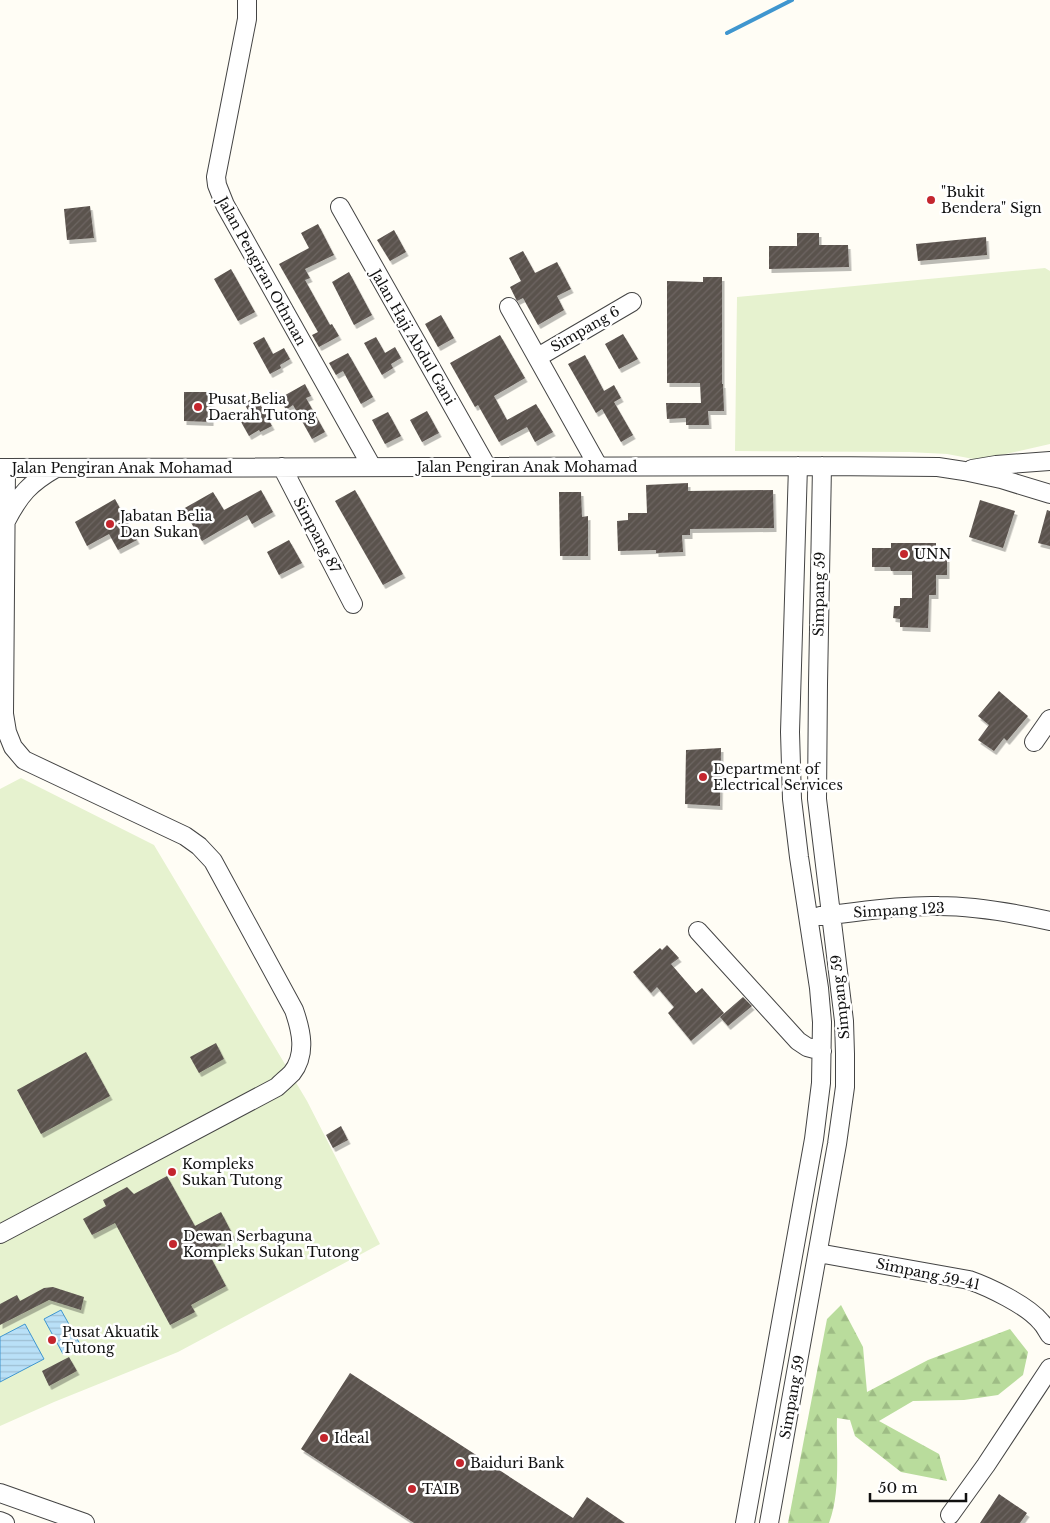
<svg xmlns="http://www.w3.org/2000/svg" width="1050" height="1523" viewBox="0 0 1050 1523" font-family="'Libre Baskerville',serif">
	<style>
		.forest { fill: url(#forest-firs) }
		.pitch { fill: #e6f2cf }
		.water { fill: url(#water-rules); stroke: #3f96cf }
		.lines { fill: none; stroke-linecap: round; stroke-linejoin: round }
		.stream { stroke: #3f96cf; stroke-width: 4 }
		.building { fill: url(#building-hatch); filter: url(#shadow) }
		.minor-casing { stroke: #444; stroke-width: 20 }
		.minor { stroke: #fff; stroke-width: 18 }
		.poi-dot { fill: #c4262e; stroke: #fff; stroke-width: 2 }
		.labels { text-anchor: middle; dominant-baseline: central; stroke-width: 5; stroke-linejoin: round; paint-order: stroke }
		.poi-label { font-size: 14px; fill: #111; stroke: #fff; text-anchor: start }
		.street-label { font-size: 14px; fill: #111; stroke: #fff }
	</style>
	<defs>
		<pattern id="forest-firs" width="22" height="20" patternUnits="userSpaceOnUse" patternTransform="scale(1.25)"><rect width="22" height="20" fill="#b9dc9c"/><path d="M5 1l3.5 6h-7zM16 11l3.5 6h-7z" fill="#9ebc85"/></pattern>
		<pattern id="water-rules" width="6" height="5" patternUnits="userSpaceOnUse" patternTransform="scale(1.25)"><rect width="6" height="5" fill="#b9e0f7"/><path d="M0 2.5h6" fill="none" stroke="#9ebfd3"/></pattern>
		<pattern id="building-hatch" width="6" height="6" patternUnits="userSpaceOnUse" patternTransform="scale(1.25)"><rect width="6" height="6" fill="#5a524d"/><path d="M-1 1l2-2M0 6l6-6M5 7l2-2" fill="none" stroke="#6d6662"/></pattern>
		<filter id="shadow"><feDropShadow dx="2.5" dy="4" stdDeviation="0" flood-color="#0004"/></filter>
	</defs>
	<rect width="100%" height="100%" fill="#fffdf5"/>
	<path class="forest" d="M841 1305 863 1347 867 1392 928 1360 1010 1329 1028 1352 1023 1375 998 1395 964 1400 913 1401 879 1421 939 1454 947 1481 901 1472 855 1436 850 1420 837 1418C836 1451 841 1491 829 1523H788L827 1319Z"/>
	<path class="pitch" d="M1045 268 1050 271V444L979 460 947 454 909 452 735 451 737 297Z
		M21 778 154 845 307 1101 380 1244 178 1352 54 1402 0 1426V789Z"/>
	<path class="water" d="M61 1310 80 1344 63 1354 44 1319Z
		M25 1324 44 1359 0 1382V1337Z"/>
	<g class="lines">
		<path class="stream" d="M727 33 792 0"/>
	</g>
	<path class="building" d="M90 206 94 238 67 240 64 209Z
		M318 224 334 255 305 269 310 278 305 280 330 325 332 324 339 336 319 347 312 335 318 332 279 264 309 248 301 233Z
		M394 230 406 252 390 261 377 240Z
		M797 233H819V245H848L849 267 769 269V246H797Z
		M986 237 987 255 918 261 916 244Z
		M523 251 535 273 557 262 571 289 557 296 564 310 538 325 523 298 517 301 510 287 521 281 509 258Z
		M231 269 255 312 238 321 214 279Z
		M349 272 372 315 354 325 332 282Z
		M703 277H722V384H723L724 411H708L709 425H686V418L667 419 666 403H701L700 383H667V281L703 282Z
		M441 315 454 338 438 347 425 324Z
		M623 334 638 359 619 369 605 344Z
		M500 335 525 378 494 396 507 420 536 404 553 432 535 442 527 427 499 442 478 405 475 407 450 363Z
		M264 337 273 354 284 348 290 359 280 365 281 368 270 374 253 343Z
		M376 337 385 353 395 347 401 358 391 364 393 368 382 375 364 343Z
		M348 353 373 397 361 404 343 371 336 375 329 363Z
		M585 355 604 391 614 385 621 398 614 402 633 435 621 442 602 409 596 413 568 364Z
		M305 384 311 396 306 398 325 432 312 439 293 405 286 410 280 398Z
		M184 392H212L211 422 184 421Z
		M256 397 272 426 260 432 259 430 249 436 240 420 250 414 244 403Z
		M427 411 439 433 422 442 410 420Z
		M388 412 401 436 385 444 372 420Z
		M688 483V491L773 490 774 528 690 529V535H682L683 552 656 553V550L618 551 617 521 628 520V513H647L646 485Z
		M261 490 273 512 252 524 247 515 202 541 183 509 213 492 224 510Z
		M355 490 403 574 383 585 335 501Z
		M559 492H581L582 517 588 516V556H560Z
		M115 499 137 540 118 550 109 534 87 546 75 522Z
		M980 500 1015 511 1003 548 969 537Z
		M1047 510 1050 511V546L1038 543Z
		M289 540 302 563 279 575 267 552Z
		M891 543H936V558H947V575H936V595H929L928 628 900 627V619L893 618 894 606H900V598H912V571H891L890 567H872V548H891Z
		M999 691 1028 716 1007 741 1004 738 994 751 978 740 989 725 978 716Z
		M721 748 720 806 685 804 686 750Z
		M667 945 679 958 671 964 696 993 702 988 724 1013 691 1041 668 1013 674 1007 657 987 651 993 633 972 660 948 662 950Z
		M743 997 752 1006 728 1026 720 1017Z
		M216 1043 224 1059 199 1073 190 1057Z
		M86 1052 110 1096 41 1134 17 1090Z
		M341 1126 348 1140 333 1148 326 1135Z
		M167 1176 195 1226 221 1212 234 1237 208 1252 226 1286 191 1305 195 1312 170 1325 115 1223 92 1235 83 1219 106 1206 103 1200 127 1187 134 1194Z
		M53 1287 84 1297 81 1310 49 1300 0 1325V1304L17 1295 20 1301 44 1288Z
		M69 1357 77 1371 49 1386 42 1371Z
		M350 1373 573 1518 587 1497 625 1523H414L301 1449Z
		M999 1494 1027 1513 1020 1523H980Z"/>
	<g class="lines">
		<defs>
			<path id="minor" d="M247 0V19L216 177 217 185 225 205 372 467
				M340 207 487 467
				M509 307 598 466
				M538 357 632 302
				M282 467 353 604
				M0 468 822 466 938 467 964 471 1001 479 1050 494
				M972 469 996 465 1050 461
				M6 521C20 494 30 483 56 468
				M1034 742 1050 719
				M820 916C860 912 899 905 939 906 976 906 1014 913 1050 921
				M698 931 798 1041 807 1047 822 1051
				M0 1234 277 1087C282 1082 287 1078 292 1073 307 1054 301 1030 294 1010L213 861 199 846 185 836 24 760 13 747 7 732 4 714 6 468
				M818 1253 969 1280C989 1287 1027 1305 1041 1322 1045 1326 1047 1331 1050 1335
				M0 1493 85 1523
				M950 1515 986 1465 1050 1368
				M0 1521 5 1523
				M745 1523 814 1139 821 1083 822 1022 819 988 799 857 792 799 790 732 798 466
				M769 1523 837 1144 845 1087V1054L844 1021 817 799 818 684 822 466"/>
		</defs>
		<use href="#minor" class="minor-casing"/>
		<use href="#minor" class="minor"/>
	</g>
	<g class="poi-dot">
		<circle cx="931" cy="200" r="5"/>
		<circle cx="198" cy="407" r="5"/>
		<circle cx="110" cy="524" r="5"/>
		<circle cx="904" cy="554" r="5"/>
		<circle cx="703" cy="777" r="5"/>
		<circle cx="172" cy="1172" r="5"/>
		<circle cx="173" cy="1244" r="5"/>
		<circle cx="52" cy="1340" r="5"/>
		<circle cx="324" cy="1438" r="5"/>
		<circle cx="460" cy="1463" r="5"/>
		<circle cx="412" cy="1489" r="5"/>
	</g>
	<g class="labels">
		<g class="poi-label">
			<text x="941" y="192">"Bukit<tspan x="941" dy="16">Bendera" Sign</tspan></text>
			<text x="208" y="399">Pusat Belia<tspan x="208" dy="16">Daerah Tutong</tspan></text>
			<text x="120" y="516">Jabatan Belia<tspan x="120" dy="16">Dan Sukan</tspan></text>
			<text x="914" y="554">UNN</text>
			<text x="713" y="769">Department of<tspan x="713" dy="16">Electrical Services</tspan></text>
			<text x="182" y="1164">Kompleks<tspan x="182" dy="16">Sukan Tutong</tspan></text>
			<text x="183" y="1236">Dewan Serbaguna<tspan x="183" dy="16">Kompleks Sukan Tutong</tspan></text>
			<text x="62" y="1332">Pusat Akuatik<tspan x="62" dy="16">Tutong</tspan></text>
			<text x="334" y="1438">Ideal</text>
			<text x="470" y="1463">Baiduri Bank</text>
			<text x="422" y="1489">TAIB</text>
		</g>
		<g class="street-label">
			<text transform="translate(262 271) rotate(61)">Jalan Pengiran Othman</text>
			<text transform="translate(585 329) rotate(-30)">Simpang 6</text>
			<text transform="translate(413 337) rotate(60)">Jalan Haji Abdul Gani</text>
			<text x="527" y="467">Jalan Pengiran Anak Mohamad</text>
			<text x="122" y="468">Jalan Pengiran Anak Mohamad</text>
			<text transform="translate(317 535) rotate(62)">Simpang 87</text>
			<text transform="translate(819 594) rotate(-89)">Simpang 59</text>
			<text transform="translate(899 910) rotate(-3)">Simpang 123</text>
			<text transform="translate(840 997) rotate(-96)">Simpang 59</text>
			<text transform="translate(928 1274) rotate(12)">Simpang 59-41</text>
			<text transform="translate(792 1397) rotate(-80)">Simpang 59</text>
		</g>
	</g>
	<path d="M870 1493v8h96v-8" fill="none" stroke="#111111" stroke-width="2.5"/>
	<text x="878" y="1493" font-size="15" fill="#111111" stroke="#ffffff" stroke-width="4" paint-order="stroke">50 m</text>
</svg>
